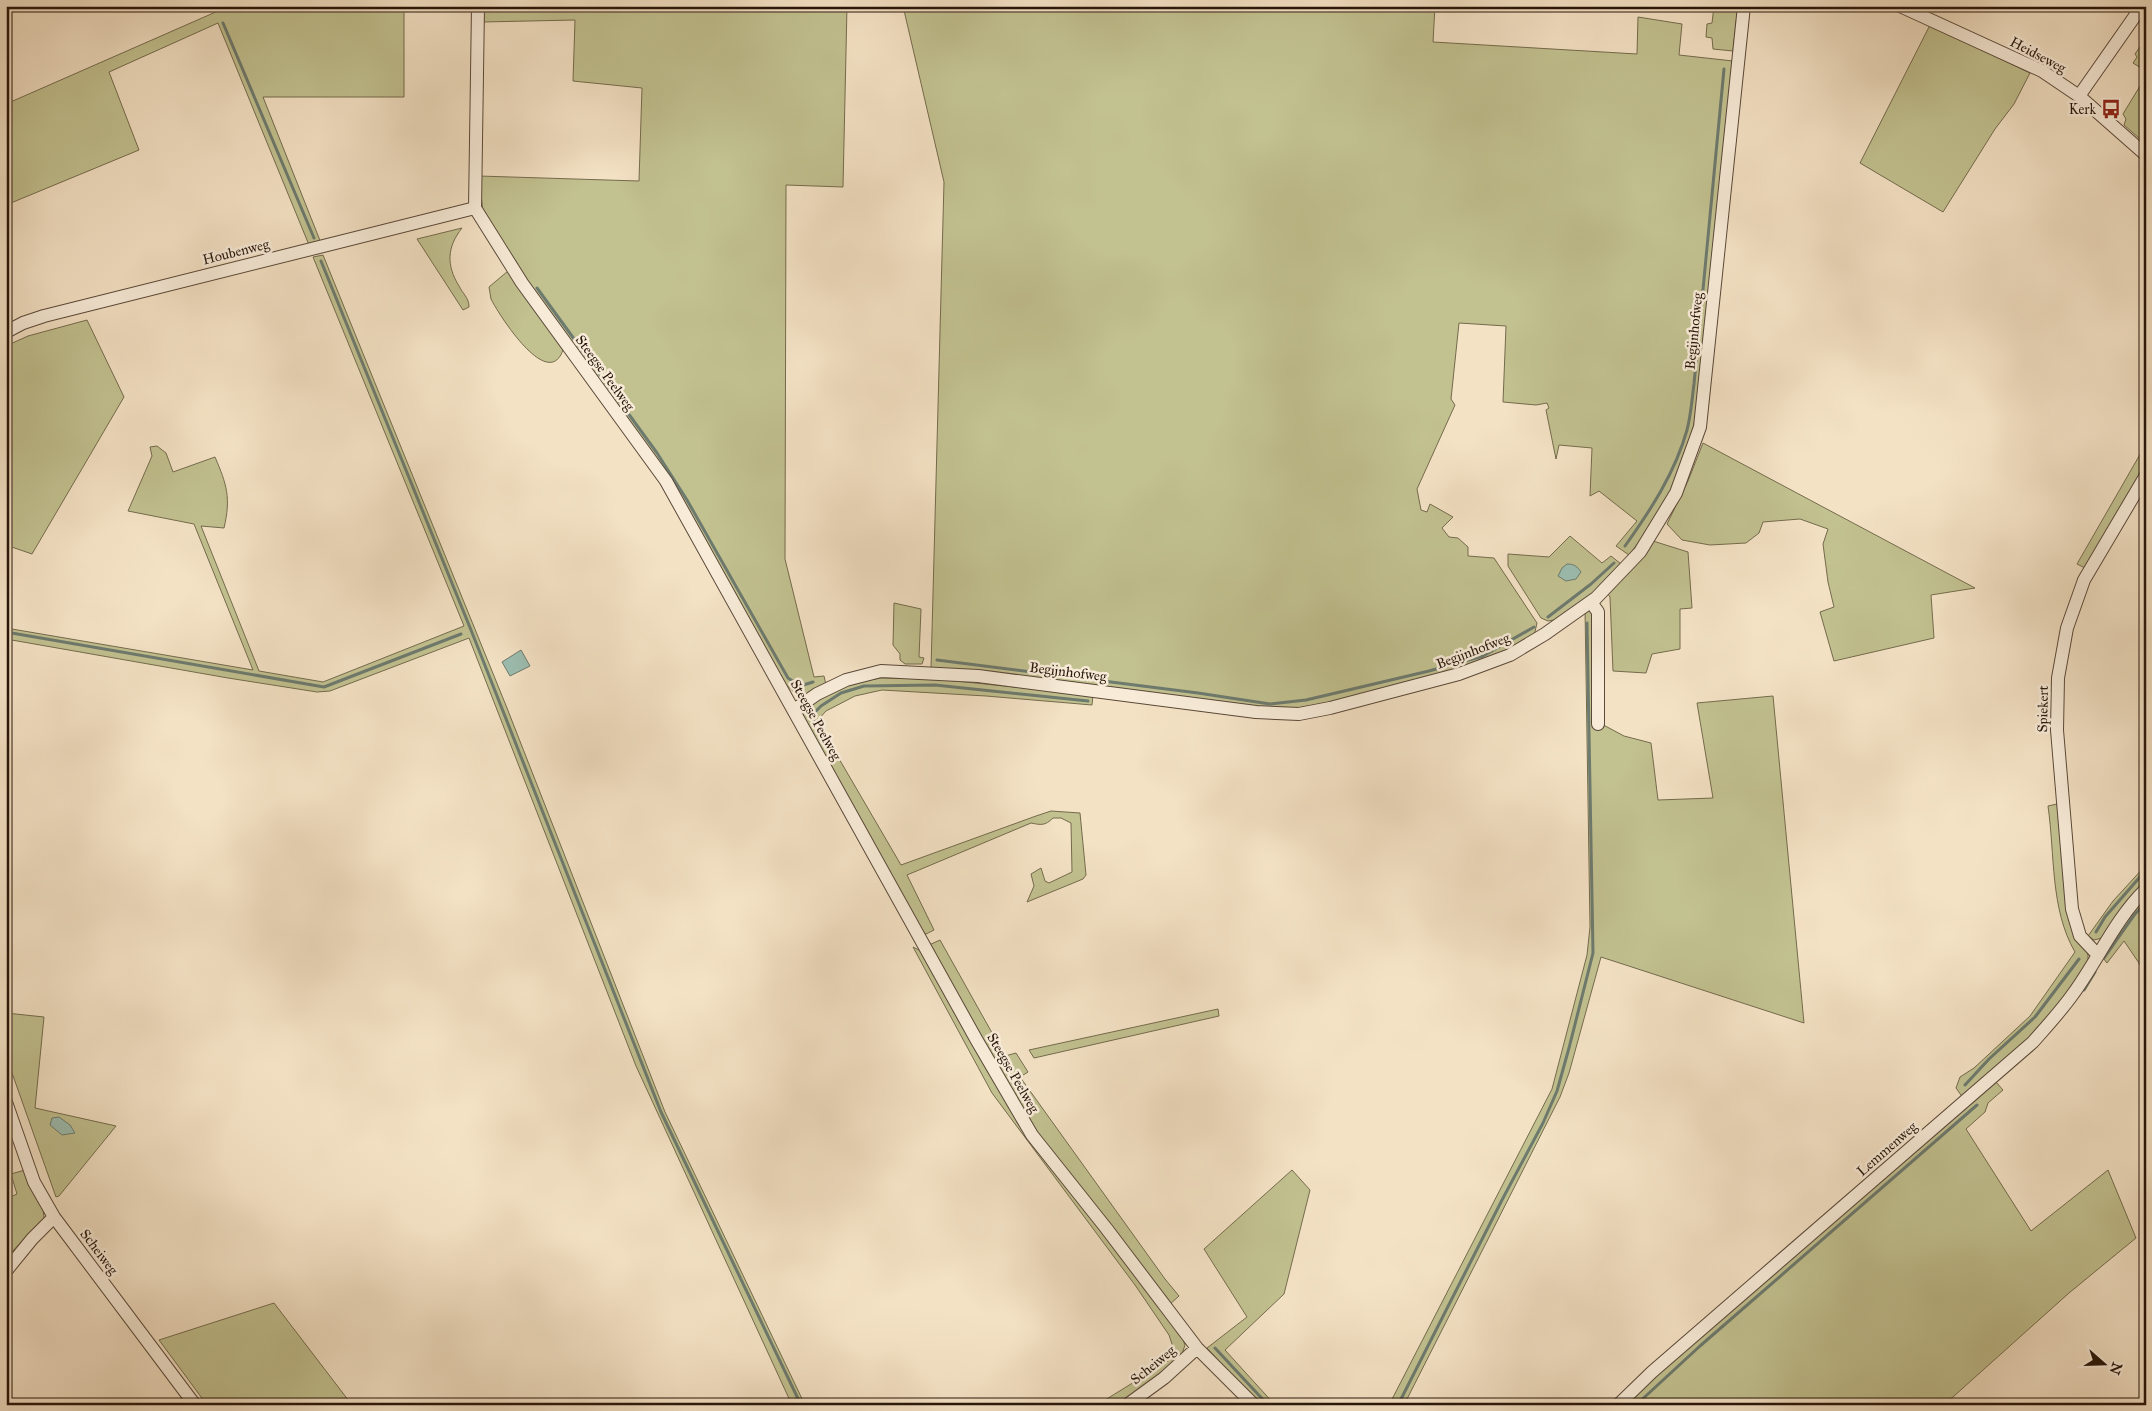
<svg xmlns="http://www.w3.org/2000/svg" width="2152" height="1411" viewBox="0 0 2152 1411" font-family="'IM FELL Great Primer',serif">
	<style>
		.green { fill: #c2c190; stroke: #746b4d }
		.water { fill: #9cbeb1; stroke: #6d7a6e }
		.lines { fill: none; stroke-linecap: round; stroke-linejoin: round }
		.stream { stroke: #6d7a6e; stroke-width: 3 }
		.minor-casing { stroke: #5a4839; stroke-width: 14 }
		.minor { stroke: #f8ecd9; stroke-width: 12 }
		.labels { text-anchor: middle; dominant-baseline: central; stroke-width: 5; stroke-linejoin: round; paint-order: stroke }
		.street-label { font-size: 14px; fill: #27150a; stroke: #f8ecd9 }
		.poi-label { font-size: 14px; fill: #27150a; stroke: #f8ecd9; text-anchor: end }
	</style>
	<rect width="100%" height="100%" fill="#f4e2c5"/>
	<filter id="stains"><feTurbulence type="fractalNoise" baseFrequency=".004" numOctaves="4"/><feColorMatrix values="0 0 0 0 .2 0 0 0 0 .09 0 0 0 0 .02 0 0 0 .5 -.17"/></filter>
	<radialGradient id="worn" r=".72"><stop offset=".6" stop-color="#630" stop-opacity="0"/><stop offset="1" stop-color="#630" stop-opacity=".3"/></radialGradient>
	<path class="green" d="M216 6H233L234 10 292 6H404V97H263L321 243 309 245 218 23 109 72 139 150 6 205V104L218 11Z
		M483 6H847L843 187 786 185 785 559 814 677 824 676 826 685 808 694 795 693 784 683 688 510 519 271 483 212 479 176 639 181 642 88 573 81 575 20 483 22Z
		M903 6H1435L1433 42 1637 54 1638 17 1682 24 1679 55 1733 61 1702 377 1692 436 1674 487 1648 530 1629 555 1616 546 1637 521 1599 491 1590 496 1592 448 1559 445 1556 459 1546 410 1549 408 1547 403 1536 405 1503 402 1506 326 1459 323 1451 399 1455 405 1417 489 1421 510 1427 512 1430 504 1453 517 1442 528 1449 537 1458 538 1468 547V556L1494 558 1537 623 1534 636 1497 658 1370 695 1286 710 931 669 944 182Z
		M1714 6H1738L1733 51 1713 49 1712 38 1706 37 1707 24 1712 23Z
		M1930 25 2030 73 2014 104 1995 129 1943 212 1860 163Z
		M2146 38V71L2133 63 2137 57 2135 54Z
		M2140 86 2146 89V144L2124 125 2126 119 2123 114Z
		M462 228C447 247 446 265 459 286 463 294 469 298 469 307L463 310 417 239Z
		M323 255 507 708 665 1112 805 1405H792L636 1066 469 638 330 691 317 692 228 678 6 639V628L253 670 194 524 128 511 152 456 150 447 157 446 166 453 173 472 215 457C227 485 231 498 224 528L201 526 259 671 323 682 464 626 313 257Z
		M508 271 563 350C548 392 499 315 491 299 490 295 490 291 489 287Z
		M87 320 124 397 32 554 6 545V346L28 336Z
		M1703 443 1975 588 1931 595 1934 638 1834 661 1820 612 1834 607 1828 582 1823 544 1828 529 1800 519 1763 522 1759 533 1746 543 1710 545 1682 540 1667 524 1688 481Z
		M2146 444V467L2087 569 2077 564Z
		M1570 536 1602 563 1611 556 1621 564 1590 597 1554 620 1548 621 1541 618 1508 566V554L1549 557Z
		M1653 541 1688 552 1692 608 1680 609V649L1652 654 1646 673 1613 671 1610 597 1608 594Z
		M894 603 921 609 919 657 924 658 922 664H905L900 660V654L893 645Z
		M1585 609 1591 610 1596 615V721L1624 736 1651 743 1658 800 1713 798 1697 703 1773 696 1804 1023 1601 957 1569 1073 1560 1097 1404 1405H1389L1552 1089 1587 955 1590 927Z
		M881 678 936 679 1093 695 1092 705 986 696 882 690 855 696 826 711 817 721 901 865 1036 816 1051 811 1080 813 1086 875 1083 879 1027 902 1034 886 1031 874 1041 868 1045 881 1049 883 1072 872 1071 823 1061 818H1053C1045 826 1041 825 1031 823L907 875 934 930 926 934 921 932 804 722 803 713C822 689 852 683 881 678Z
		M2057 804 2084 945 2088 955V963L2051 1014 2029 1038 1963 1098 1956 1088 1960 1077 1974 1068 2030 1016 2075 952C2050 909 2055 854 2048 806Z
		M2146 865V885L2102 938 2094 940 2088 936 2113 901Z
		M2146 898V968L2143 969 2124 941 2107 963 2100 954 2134 910Z
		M940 940 1005 1056 1016 1053 1028 1072 1020 1077 1165 1279 1179 1296 1169 1305 1017 1106 929 945Z
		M913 947 923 952 989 1073 1178 1327 1185 1345 1181 1357 1121 1405H1097L1168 1361 1173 1347 1169 1335 1135 1285 992 1093Z
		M1218 1009 1219 1016 1034 1058 1029 1050Z
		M6 1013 44 1017 35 1108 116 1126 59 1196 56 1197 6 1056Z
		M1996 1082 2003 1090 1988 1103 1985 1112 1966 1129 2031 1231 2108 1170 2136 1238 2069 1293 1944 1405H1626L1653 1377Z
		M25 1170 43 1208 44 1218 9 1255 6 1253V1199L17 1194 11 1174Z
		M1292 1170 1310 1190 1284 1294 1225 1350 1275 1405H1259L1207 1348 1247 1317 1204 1249Z
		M274 1303 352 1405H207L159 1340Z"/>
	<path class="water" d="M1567 564C1574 564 1577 566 1581 572L1576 579 1566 581 1558 576 1562 568Z
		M521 650 530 666 510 676 502 662Z
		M59 1117 70 1125 75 1133 62 1135 50 1125 52 1118Z"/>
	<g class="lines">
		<path class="stream" d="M223 23 314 238
			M321 261 471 630 661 1112 801 1405
			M537 288 657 453 687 500 788 678 800 686 813 682
			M1625 546C1650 511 1675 473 1687 430 1691 415 1692 399 1694 384L1724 69
			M1548 617 1591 584 1614 563
			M6 632 324 687 461 634
			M937 660 1198 693 1270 704 1306 700 1429 671 1483 656 1534 627
			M814 720 815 712 821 706 841 693 864 686 935 685 1088 701
			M2096 932 2105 917 2146 870
			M2104 958 2135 914 2146 903
			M2084 990 2095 972
			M1965 1085 1989 1059 2035 1017 2079 959
			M1215 1348 1268 1405
			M1398 1405 1502 1200 1543 1123 1557 1091 1569 1048 1593 953 1587 623
			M1636 1405 1700 1346 1977 1105"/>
		<defs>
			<path id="minor" d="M478 6 475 208 522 283 666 481 976 1039 1032 1135 1106 1228 1197 1348 1254 1405
				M1900 6 2042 71 2079 96 2146 155
				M2079 96 2142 6
				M6 332 23 323 44 316 475 208
				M1591 602 1598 612V724
				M794 710 817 694 846 680 881 671 978 676 1256 712 1299 714 1330 708 1459 674 1510 655 1545 634 1596 598 1640 552 1676 493 1700 427 1744 6
				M2097 954 2080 936 2072 909 2057 730 2058 678 2067 628 2084 580 2146 475
				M6 1102 34 1182 54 1217 195 1405
				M6 1271 32 1239 54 1217
				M1127 1405 1164 1378 1197 1348
				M1618 1405 1652 1372 2033 1042C2047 1026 2061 1011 2073 994 2098 960 2115 919 2146 889"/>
		</defs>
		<use href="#minor" class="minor-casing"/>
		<use href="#minor" class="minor"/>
	</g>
	<defs>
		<symbol id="bus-bare" viewBox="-9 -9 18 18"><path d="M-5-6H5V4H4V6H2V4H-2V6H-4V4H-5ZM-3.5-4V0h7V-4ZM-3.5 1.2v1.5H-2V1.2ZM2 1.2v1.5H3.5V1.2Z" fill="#8f2418" stroke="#f8ecd9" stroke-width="2.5" paint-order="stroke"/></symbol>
	</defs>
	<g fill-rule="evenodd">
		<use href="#bus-bare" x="2097" y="95" width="28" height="28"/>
	</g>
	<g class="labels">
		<g class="street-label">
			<text transform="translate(2038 55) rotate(28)">Heidseweg</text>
			<text transform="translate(236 252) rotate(-14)">Houbenweg</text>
			<text transform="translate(1694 331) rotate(-84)">Begijnhofweg</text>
			<text transform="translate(605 373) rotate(54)">Steegse Peelweg</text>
			<text transform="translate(1473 651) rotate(-21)">Begijnhofweg</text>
			<text transform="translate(1068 672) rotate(7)">Begijnhofweg</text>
			<text transform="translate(2043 709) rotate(-89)">Spiekert</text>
			<text transform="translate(816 720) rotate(61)">Steegse Peelweg</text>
			<text transform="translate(1013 1073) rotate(60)">Steegse Peelweg</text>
			<text transform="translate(1887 1149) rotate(-41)">Lemmenweg</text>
			<text transform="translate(99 1252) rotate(53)">Scheiweg</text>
			<text transform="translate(1153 1365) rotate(-39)">Scheiweg</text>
		</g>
		<g class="poi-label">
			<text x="2096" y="109">Kerk</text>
		</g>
	</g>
	<rect width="2152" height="1411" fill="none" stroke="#f4e2c5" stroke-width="25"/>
	<rect x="8" y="8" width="2137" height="1396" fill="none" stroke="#27150a" stroke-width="2.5"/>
	<rect x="12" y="12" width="2127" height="1386" fill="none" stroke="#27150a"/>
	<g transform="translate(2104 1364) rotate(110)" stroke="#f8ecd9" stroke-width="4" paint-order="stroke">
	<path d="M0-4L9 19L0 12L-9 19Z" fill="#27150a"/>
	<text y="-8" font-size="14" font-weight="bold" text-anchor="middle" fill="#27150a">N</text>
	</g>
	<rect width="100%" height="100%" filter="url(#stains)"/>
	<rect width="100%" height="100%" fill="url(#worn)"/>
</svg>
